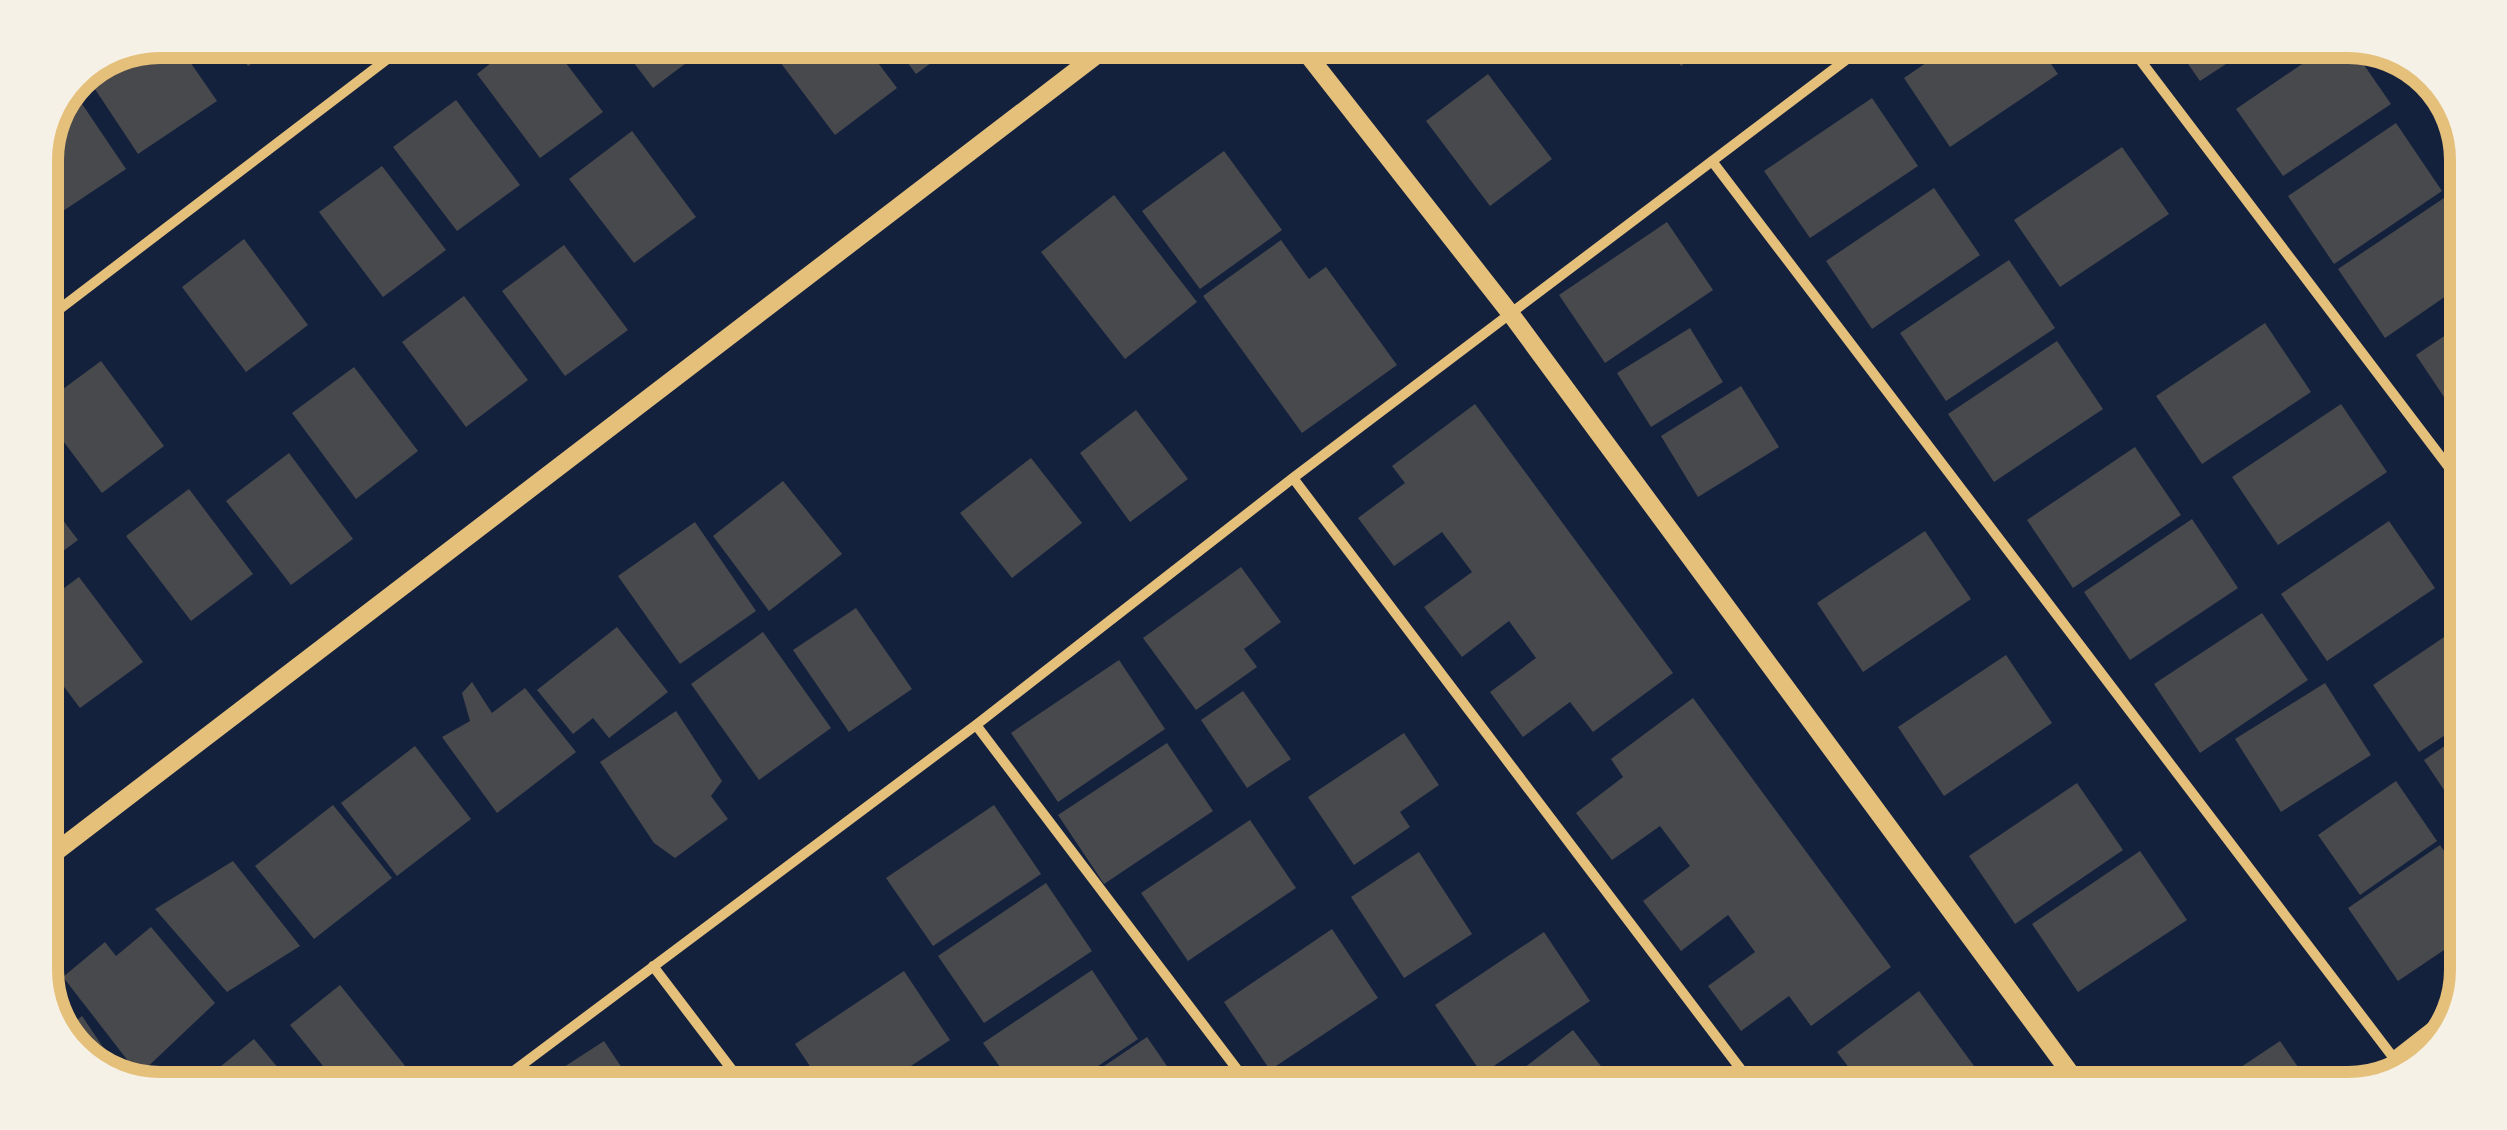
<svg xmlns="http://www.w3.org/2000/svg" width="2507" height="1130" viewBox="0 0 2507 1130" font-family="Arial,sans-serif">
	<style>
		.building { fill: #48494c }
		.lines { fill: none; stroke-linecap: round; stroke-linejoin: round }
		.minor { stroke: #e5c07b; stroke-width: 10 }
		.tertiary { stroke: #e5c07b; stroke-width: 18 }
		.rim { fill: none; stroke: #e5c07b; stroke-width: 12 }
	</style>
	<rect width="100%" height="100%" fill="#14213d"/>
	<path class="building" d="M159 40H175L217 101 138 154 83 71Z
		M230 40H262L285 41 248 66Z
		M519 41 550 42 603 112 540 158 477 74Z
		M618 42H714L653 88Z
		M781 43H863L897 88 835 135 771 50Z
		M893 43H958L916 74Z
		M1667 46H1707L1681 66Z
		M1949 47 2040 48 2058 74 1950 147 1904 78Z
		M2177 48 2249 49 2200 81Z
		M2324 49H2353L2391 104 2283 176 2236 109Z
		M1488 74 1552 159 1490 206 1426 121Z
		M2445 91 2460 132H2459L2436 98Z
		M74 92 126 169 48 221 40 209V152L65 98Z
		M1872 98 1918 166 1810 238 1764 171Z
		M456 100 520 185 457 231 393 147Z
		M2396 123 2442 191 2334 264 2288 196Z
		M632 131 696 217 634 263 569 179Z
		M2122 147 2169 214 2060 287 2014 220Z
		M1224 151 1282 230 1200 289 1142 211Z
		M382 166 446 250 383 297 319 212Z
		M1934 188 1980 255 1872 329 1826 261Z
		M1114 195 1197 302 1125 359 1041 252Z
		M2447 196 2466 224 2465 283 2385 338 2338 269Z
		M1667 222 1713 290 1605 363 1559 295Z
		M244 239 308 325 246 372 182 287Z
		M1281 240 1309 279 1326 267 1397 365 1302 433 1203 296Z
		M564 245 628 330 565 376 502 291Z
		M2009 260 2055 328 1946 401 1900 333Z
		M464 296 528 380 466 427 402 342Z
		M2465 322 2464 427 2416 355Z
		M2265 323 2311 392 2202 464 2156 396Z
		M1690 328 1723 382 1651 427 1617 373Z
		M2057 341 2103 409 1994 482 1948 414Z
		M101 361 164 446 102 493 40 410V406Z
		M354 367 418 451 356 499 292 413Z
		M1741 386 1779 447 1698 497 1661 436Z
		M1475 404 1673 673 1593 732 1570 702 1523 737 1490 692 1536 658 1509 621 1462 657 1424 607 1472 572 1442 532 1394 566 1358 518 1405 483 1392 466Z
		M2341 404 2387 472 2278 545 2232 477Z
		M1136 410 1188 479 1130 522 1080 453Z
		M2135 447 2181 515 2073 588 2027 520Z
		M289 453 353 539 291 585 226 501Z
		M1031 458 1082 523 1012 578 960 513Z
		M783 481 842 554 769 611 713 536Z
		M189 489 253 574 191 621 126 536Z
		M40 490 78 540 40 568Z
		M2192 519 2238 588 2130 660 2084 592Z
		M2389 521 2435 588 2327 661 2281 594Z
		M695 522 756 611 680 664 618 576Z
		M1925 531 1971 599 1863 672 1817 603Z
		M1241 567 1281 622 1244 649 1257 667 1196 710 1143 638Z
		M79 577 143 662 80 708 40 655V606Z
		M856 608 912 689 849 732 793 650Z
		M2262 613 2308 680 2200 753 2154 684Z
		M2462 625 2461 725 2419 752 2373 685Z
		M617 627 668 692 609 738 593 718 573 734 537 690Z
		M763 632 831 728 759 780 691 684Z
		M2006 655 2052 723 1944 796 1898 727Z
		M1119 660 1165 729 1058 802 1011 733Z
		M472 682 492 713 525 688 576 752 497 813 442 737 470 721 462 693Z
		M2325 683 2371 755 2281 812 2235 739Z
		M1243 691 1291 759 1247 788 1201 720Z
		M1693 698 1891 967 1811 1026 1789 996 1741 1031 1708 986 1755 952 1728 915 1681 951 1643 901 1690 866 1660 826 1612 860 1576 813 1623 777 1611 759Z
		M676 711 722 781 711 796 728 819 675 858 654 843 600 762Z
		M1404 733 1439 785 1400 812 1410 827 1354 865 1308 797Z
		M2461 735 2460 754V814L2424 760Z
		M1167 743 1213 811 1104 884 1058 815Z
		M415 746 471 819 397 876 341 803Z
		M2396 781 2437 841 2360 895 2318 835Z
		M2077 783 2123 850 2015 924 1969 856Z
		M333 805 392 878 314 939 255 866Z
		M994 805 1041 874 933 946 886 878Z
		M1250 820 1296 888 1188 961 1141 893Z
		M2440 845 2459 873V940L2398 981 2348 908Z
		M2140 851 2187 920 2078 992 2032 924Z
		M1419 852 1472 934 1404 978 1351 897Z
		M233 861 300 946 227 992 155 909Z
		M1046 883 1092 951 984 1023 938 956Z
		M151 927 215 1003 139 1075 63 977 105 942 116 956Z
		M1332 929 1378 998 1270 1070 1224 1002Z
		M1544 932 1590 1001 1482 1074 1435 1005Z
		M1092 970 1138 1039 1070 1085 1012 1084 983 1043Z
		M904 971 950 1040 884 1084H822L795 1044Z
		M340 985 406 1067 387 1082H336L290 1025Z
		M1919 991 1991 1089 1825 1088 1850 1069 1837 1052Z
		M82 1016 126 1081H113L60 1038 59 1035Z
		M1573 1030 1617 1087 1501 1086Z
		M1147 1037 1180 1085H1076Z
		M254 1039 289 1081H203Z
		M604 1041 632 1083 541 1082Z
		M2280 1041 2314 1090 2208 1089Z
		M967 1066 979 1084H941Z
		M1471 1068 1483 1086H1443Z"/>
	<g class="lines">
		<path class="minor" d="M2131 48 2463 486
			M1712 161 2405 1073
			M40 324 411 41
			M1293 478 1755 1088
			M976 725 1249 1085
			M653 966 742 1083
			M2393 1057 2458 1006
			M499 1082 976 725 1293 478 1863 47"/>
		<path class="tertiary" d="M1300 45 1510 313 2082 1089
			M40 864 1111 44"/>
	</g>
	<path d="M0 0H2507V1130H0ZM160 58H2348A102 102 0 0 1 2450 160V970A102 102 0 0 1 2348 1072H160A102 102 0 0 1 58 970V160A102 102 0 0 1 160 58Z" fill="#f6f1e7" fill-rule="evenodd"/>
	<path class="rim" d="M160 58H2348A102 102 0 0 1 2450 160V970A102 102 0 0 1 2348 1072H160A102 102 0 0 1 58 970V160A102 102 0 0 1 160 58Z"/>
</svg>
